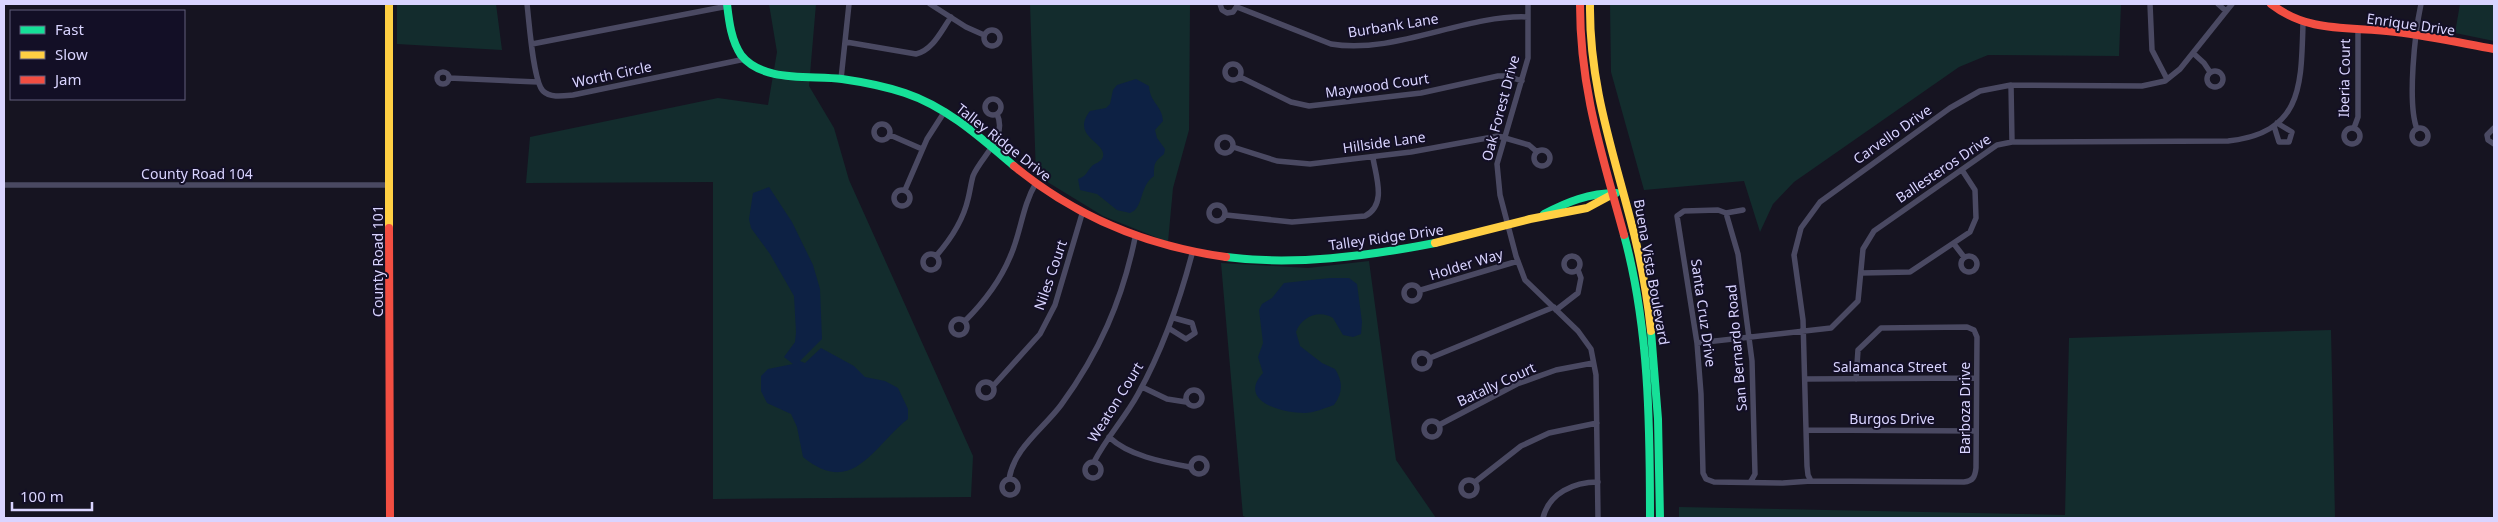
<svg xmlns="http://www.w3.org/2000/svg" width="2498" height="522" viewBox="0 0 2498 522" font-family="'Noto Sans',sans-serif">
	<style>
		.green { fill: #132c2d }
		.water { fill: #0d2144 }
		.lines { fill: none; stroke-linecap: round; stroke-linejoin: round }
		.street { stroke: #4a4962; stroke-width: 5.5 }
		.fast { stroke: #16e098; stroke-width: 8 }
		.slow { stroke: #ffcf43; stroke-width: 8 }
		.jam { stroke: #f24e42; stroke-width: 8 }
		.labels { text-anchor: middle; dominant-baseline: central; stroke-width: 4; stroke-linejoin: round; paint-order: stroke }
		.street-label { font-size: 14px; fill: #d9d4ff; stroke: #130f26 }
	</style>
	<rect width="100%" height="100%" fill="#161421"/>
	<path class="green" d="M397 4H496L502 50 397 44Z
		M769 4H816L809 86 834 128 849 180 973 456 971 497 713 499V182L526 183 530 137 718 98 768 105 777 52Z
		M1030 4H1190L1189 130 1173 188 1168 242 1103 216 1036 175Z
		M1610 4H2121L2119 56 1988 55 1959 67 1794 182 1773 204 1760 232 1744 181 1644 190 1611 72Z
		M2460 4H2494V41L2455 33Z
		M1369 261 1396 460 1436 518H1248L1243 516 1221 263 1308 268Z
		M2331 330 2335 518H1679V507L2065 515 2069 338Z"/>
	<path class="water" d="M1136 79 1149 86C1150 103 1162 105 1163 121L1155 130 1157 138 1165 149 1164 154C1154 162 1154 164 1154 176 1139 186 1144 208 1130 213L1117 210 1097 194 1080 190 1078 179C1087 176 1086 172 1092 166 1095 163 1099 163 1102 159 1111 143 1069 138 1090 111L1106 108 1110 104 1113 90 1117 85Z
		M769 187 792 222 813 265 820 289 822 339 800 361 805 363 821 348 854 366 865 377 885 381 898 388 908 409V419C873 446 853 498 803 457L797 427 791 414 767 403 761 391V376L768 369 793 364 784 357 795 342 796 332 794 296 770 254 751 228 749 219 753 193Z
		M1330 278H1349L1357 284 1362 322 1361 334 1353 337 1343 335 1333 318C1319 309 1301 317 1296 332L1300 346 1322 363 1335 369C1343 382 1343 392 1334 405 1325 408 1314 413 1304 413 1282 413 1237 401 1263 373L1258 357 1263 343 1259 310 1262 304 1272 298 1284 283Z"/>
	<g class="lines">
		<path class="street" d="M527 4C529 20 533 81 543 91 550 98 563 96 573 95L745 59
			M930 4 966 27 984 35
			M1220 4 1222 10 1227 13 1233 12 1237 6
			M1528 4V58L1497 164 1500 195 1516 256 1525 280 1578 331 1591 349 1596 375 1598 518
			M2150 4 2152 50 2167 79
			M2218 4 2226 11
			M1237 7 1331 44C1394 55 1466 14 1528 17
			M984 38a8 8 0 1 1 16 0a8 8 0 1 1-16 0Z
			M846 42 916 54C933 50 941 31 951 17
			M532 44 728 6
			M2193 53 2204 63 2210 72
			M1225 72a8 8 0 1 1 16 0a8 8 0 1 1-16 0Z
			M2207 79a8 8 0 1 1 16 0a8 8 0 1 1-16 0Z
			M437 78a6 6 0 1 1 12 0a6 6 0 1 1-12 0Z
			M1240 77 1291 102 1309 106 1421 93 1498 76H1507L1522 81
			M449 78 538 82
			M841 79 849 4
			M2011 85 2012 142
			M985 107a8 8 0 1 1 16 0a8 8 0 1 1-16 0Z
			M874 132a8 8 0 1 1 16 0a8 8 0 1 1-16 0Z
			M2274 126 2279 142H2289L2292 132 2277 123
			M2412 136a8 8 0 1 1 16 0a8 8 0 1 1-16 0Z
			M2344 136a8 8 0 1 1 16 0a8 8 0 1 1-16 0Z
			M2354 128 2358 117V29
			M2494 128 2487 135 2488 140 2494 144
			M2417 129C2407 103 2415 32 2421 4
			M890 135 922 149
			M1217 145a8 8 0 1 1 16 0a8 8 0 1 1-16 0Z
			M1233 147 1277 161 1310 164 1411 152 1498 136 1529 145 1536 151
			M1534 158a8 8 0 1 1 16 0a8 8 0 1 1-16 0Z
			M4 185H389
			M894 198a8 8 0 1 1 16 0a8 8 0 1 1-16 0Z
			M905 190 927 139 945 111
			M1209 213a8 8 0 1 1 16 0a8 8 0 1 1-16 0Z
			M1743 210 1726 213 1718 210 1684 211 1677 216 1697 343 1701 394 1703 473 1706 479 1714 482 1781 483
			M1726 213 1738 254 1752 361 1755 474 1751 481
			M1226 215 1292 222 1365 216C1387 205 1376 177 1373 158
			M1954 244 1964 257
			M923 262a8 8 0 1 1 16 0a8 8 0 1 1-16 0Z
			M1564 264a8 8 0 1 1 16 0a8 8 0 1 1-16 0Z
			M1961 264a8 8 0 1 1 16 0a8 8 0 1 1-16 0Z
			M936 256C951 239 963 221 968 199 970 191 971 183 973 176 981 156 1008 138 997 114
			M1861 273 1910 272 1970 232 1976 218 1975 190 1962 170
			M1404 293a8 8 0 1 1 16 0a8 8 0 1 1-16 0Z
			M1421 290 1518 261
			M1556 310 1578 293 1581 278 1578 270
			M951 327a8 8 0 1 1 16 0a8 8 0 1 1-16 0Z
			M965 321C983 303 1000 281 1010 257 1021 233 1022 206 1036 183
			M1170 329 1186 339 1195 333 1192 323 1174 318
			M1697 343 1831 328 1858 301 1863 249 1874 231 1997 145 2012 142 2228 141C2303 133 2301 85 2303 24
			M1414 361a8 8 0 1 1 16 0a8 8 0 1 1-16 0Z
			M1430 358 1554 307
			M1805 379 1976 378
			M978 390a8 8 0 1 1 16 0a8 8 0 1 1-16 0Z
			M994 385 1040 334 1055 305 1082 214
			M1142 387 1167 399 1186 402
			M1186 398a8 8 0 1 1 16 0a8 8 0 1 1-16 0Z
			M1424 429a8 8 0 1 1 16 0a8 8 0 1 1-16 0Z
			M1439 425 1517 384 1556 370 1593 363
			M1807 430 1976 431
			M1109 437C1129 456 1163 462 1190 467
			M1191 466a8 8 0 1 1 16 0a8 8 0 1 1-16 0Z
			M1085 470a8 8 0 1 1 16 0a8 8 0 1 1-16 0Z
			M1094 462C1106 438 1125 418 1138 394 1163 349 1179 303 1192 254
			M1002 487a8 8 0 1 1 16 0a8 8 0 1 1-16 0Z
			M1009 479C1014 448 1043 429 1061 405 1099 353 1122 301 1135 238
			M1461 488a8 8 0 1 1 16 0a8 8 0 1 1-16 0Z
			M1811 481 1808 475 1807 466 1803 320 1794 255 1801 228 1820 202 1950 108 1980 91 2011 85 2142 86 2165 81 2180 69 2232 4
			M1475 482 1521 446 1549 433 1597 423
			M1783 483 1811 481 1964 482C1973 481 1975 477 1976 468L1977 337 1974 330 1967 327 1881 328 1858 350 1856 379
			M1543 518C1549 493 1574 482 1598 482"/>
		<path class="fast" d="M727 4C729 21 731 40 741 55 763 83 811 75 842 79 863 82 884 86 905 93 947 107 981 138 1014 166
			M1544 214C1567 202 1589 193 1616 193
			M1624 235C1649 326 1650 424 1650 518
			M1226 257C1294 266 1368 256 1435 243
			M1651 331 1658 419 1660 518"/>
		<path class="slow" d="M389 4V228
			M1590 4C1589 81 1611 145 1630 218 1640 255 1647 293 1651 331
			M1435 243 1530 219 1587 208 1613 194"/>
		<path class="jam" d="M1580 4C1580 90 1602 154 1624 235
			M2271 4C2310 34 2350 26 2396 32 2429 36 2461 43 2494 49
			M1014 166C1077 218 1147 246 1226 257
			M389 228 390 518"/>
	</g>
	<g class="labels">
		<g class="street-label">
			<text transform="translate(2411 24) rotate(8)">Enrique Drive</text>
			<text transform="translate(1393 25) rotate(-9)">Burbank Lane</text>
			<text transform="translate(612 74) rotate(-12)">Worth Circle</text>
			<text transform="translate(2344 78) rotate(-89)">Iberia Court</text>
			<text transform="translate(1377 85) rotate(-8)">Maywood Court</text>
			<text transform="translate(1500 108) rotate(-75)">Oak Forest Drive</text>
			<text transform="translate(1892 134) rotate(-35)">Carvello Drive</text>
			<text transform="translate(1004 142) rotate(38)">Talley Ridge Drive</text>
			<text transform="translate(1384 142) rotate(-8)">Hillside Lane</text>
			<text transform="translate(1943 168) rotate(-34)">Ballesteros Drive</text>
			<text x="197" y="173">County Road 104</text>
			<text transform="translate(1386 237) rotate(-8)">Talley Ridge Drive</text>
			<text transform="translate(377 261) rotate(-90)">County Road 101</text>
			<text transform="translate(1466 264) rotate(-17)">Holder Way</text>
			<text transform="translate(1652 272) rotate(80)">Buena Vista Boulevard</text>
			<text transform="translate(1050 275) rotate(-71)">Niles Court</text>
			<text transform="translate(1704 313) rotate(82)">Santa Cruz Drive</text>
			<text transform="translate(1736 348) rotate(-95)">San Bernardo Road</text>
			<text x="1890" y="366">Salamanca Street</text>
			<text transform="translate(1496 384) rotate(-25)">Batally Court</text>
			<text transform="translate(1115 402) rotate(-58)">Weaton Court</text>
			<text transform="translate(1964 408) rotate(-90)">Barboza Drive</text>
			<text x="1892" y="418">Burgos Drive</text>
		</g>
	</g>
	<rect width="2498" height="522" fill="none" stroke="#d9d4ff" stroke-width="10"/>
	<rect x="10" y="10" width="175" height="90" fill="#130f26" stroke="#625e7d"/>
	<rect x="20" y="26" width="25" height="8" fill="#16e098" stroke="#625e7d"/>
	<text x="55" y="35" font-size="15" fill="#d9d4ff">Fast</text>
	<rect x="20" y="51" width="25" height="8" fill="#ffcf43" stroke="#625e7d"/>
	<text x="55" y="60" font-size="15" fill="#d9d4ff">Slow</text>
	<rect x="20" y="76" width="25" height="8" fill="#f24e42" stroke="#625e7d"/>
	<text x="55" y="85" font-size="15" fill="#d9d4ff">Jam</text>
	<path d="M12 502v8h80v-8" fill="none" stroke="#d9d4ff" stroke-width="2.5"/>
	<text x="20" y="502" font-size="15" fill="#d9d4ff" stroke="#130f26" stroke-width="4" paint-order="stroke">100 m</text>
</svg>
